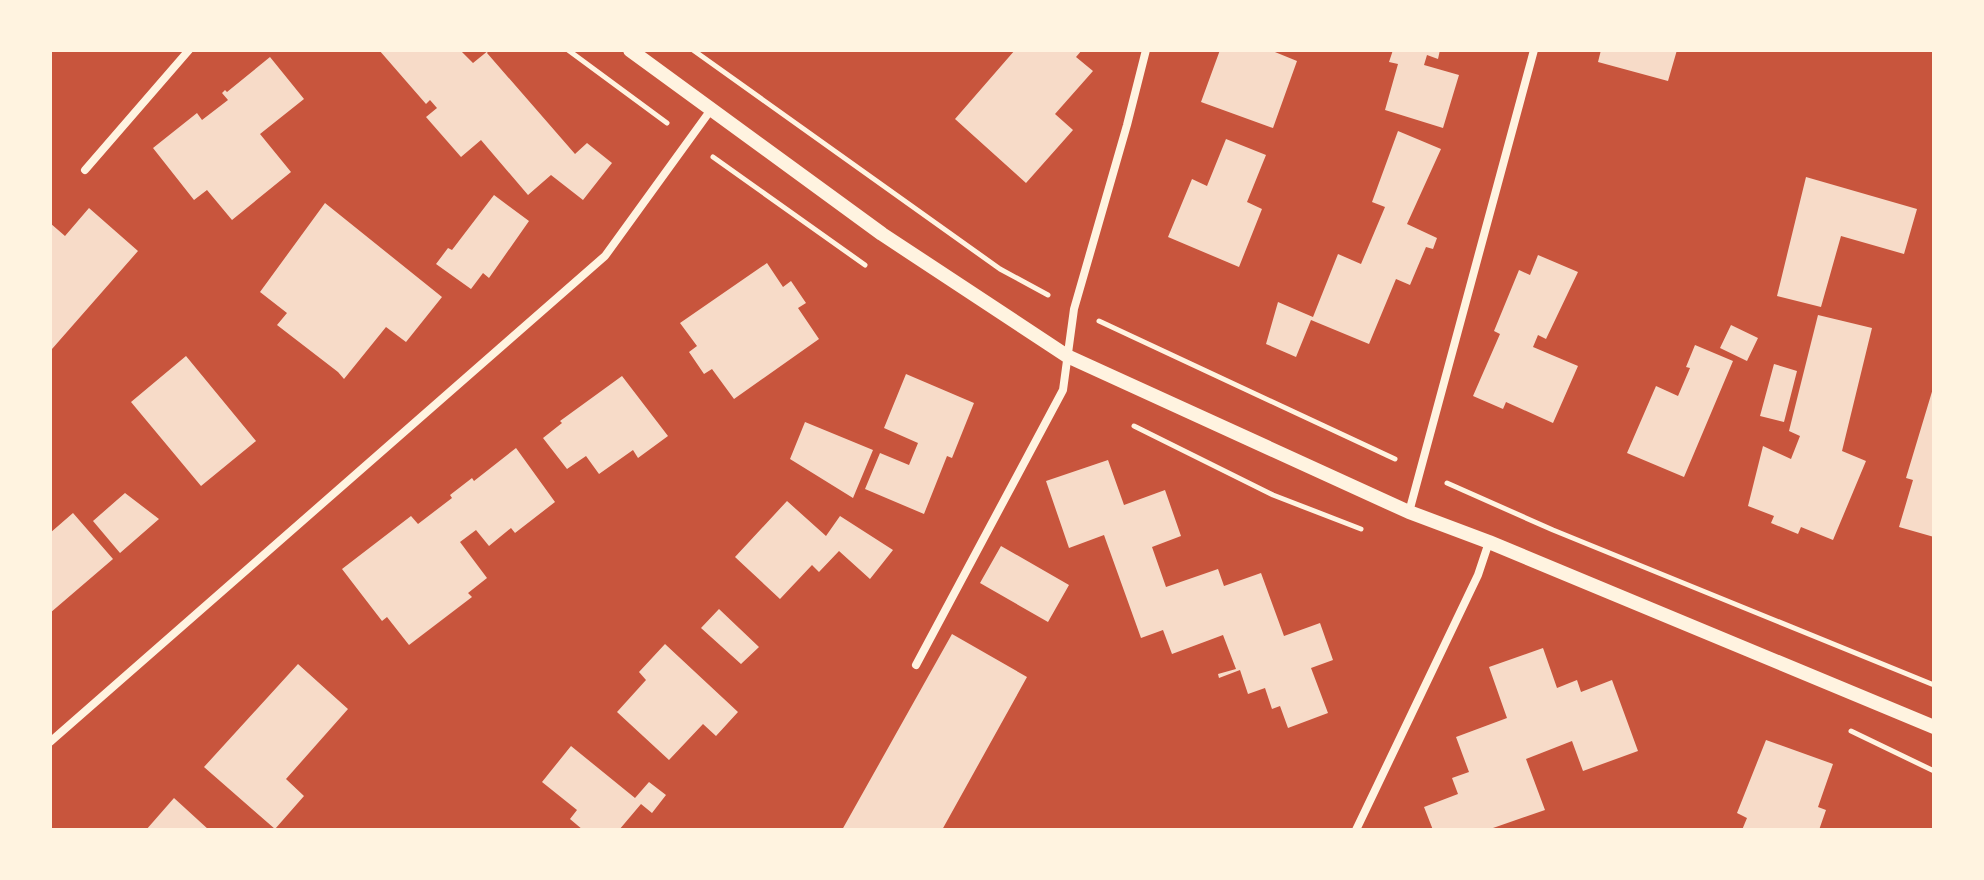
<svg xmlns="http://www.w3.org/2000/svg" width="1984" height="880" viewBox="0 0 1984 880" font-family="'Crimson Pro',serif">
	<style>
		.building { fill: #f7dbc8 }
		.lines { fill: none; stroke-linecap: round; stroke-linejoin: round }
		.path { stroke: #fff3e0; stroke-width: 5 }
		.minor { stroke: #fff3e0; stroke-width: 8 }
		.tertiary { stroke: #fff3e0; stroke-width: 14 }
	</style>
	<rect width="100%" height="100%" fill="#c8553d"/>
	<path class="building" d="M379 50H460L473 63 489 50 487 53 575 154 587 143 612 163 583 200 551 175 528 195 481 140 461 157 426 117 437 108 430 100 426 104Z
		M1015 50H1082L1076 57 1093 71 1055 114 1073 130 1026 183 955 119Z
		M1220 50H1270L1297 61 1273 128 1201 102Z
		M1393 50H1440L1438 59 1427 55 1424 65 1459 75 1443 128 1385 110 1398 64 1389 62Z
		M1601 50H1677L1668 81 1598 62Z
		M270 57 304 99 260 134 291 172 232 220 207 190 194 200 153 148 197 113 202 120 228 100 222 93 225 90 227 92Z
		M1398 131 1441 149 1407 224 1437 238 1433 249 1426 247 1410 285 1396 279 1369 344 1311 320 1296 357 1266 344 1278 302 1313 317 1338 254 1361 264 1385 207 1372 202Z
		M1226 139 1266 155 1247 202 1262 209 1239 267 1168 237 1192 179 1207 186Z
		M1806 177 1917 209 1904 254 1841 236 1821 307 1777 296Z
		M494 195 529 221 489 278 483 273 471 289 436 264 448 248 452 250Z
		M325 203 442 297 406 342 386 327 344 379 338 372 277 325 287 313 260 292Z
		M89 208 138 251 52 349 50 347V223L65 236Z
		M1538 255 1578 272 1546 339 1538 335 1533 347 1578 366 1553 423 1506 402 1503 409 1473 396 1500 334 1494 331 1519 270 1530 275Z
		M767 263 783 287 791 281 806 303 798 308 819 339 734 399 712 369 704 374 689 352 697 346 680 323Z
		M1818 315 1872 328 1842 451 1866 461 1833 540 1801 527 1798 534 1771 523 1774 516 1748 506 1763 446 1791 459 1800 436 1789 431Z
		M1731 325 1758 338 1747 361 1720 348Z
		M1695 345 1733 361 1684 477 1627 453 1656 386 1678 396 1690 368 1686 367Z
		M186 356 256 441 201 486 131 402Z
		M1774 364 1797 371 1784 422 1760 416Z
		M906 374 974 403 952 458 947 456 924 514 865 489 880 453 909 465 918 443 884 428Z
		M622 376 668 436 638 458 633 450 599 474 586 456 567 469 543 438 562 423 560 421Z
		M1934 385V537L1899 527 1913 480 1906 478Z
		M805 422 873 450 853 498 790 459Z
		M516 448 555 502 515 533 511 528 489 546 476 530 460 542 487 578 468 593 472 597 409 645 387 617 382 621 342 569 411 516 418 524 452 498 450 495 472 478 474 481Z
		M1108 460 1124 505 1165 490 1181 536 1152 547 1166 587 1218 569 1224 586 1261 573 1284 636 1320 623 1333 660 1311 668 1328 713 1288 728 1280 706 1272 709 1265 688 1248 694 1240 670 1219 678 1218 674 1236 669 1223 635 1172 654 1163 630 1141 638 1104 535 1069 548 1046 481Z
		M125 493 159 519 120 553 93 521Z
		M787 501 826 536 840 516 893 550 870 579 839 551 819 572 812 565 780 599 735 557Z
		M73 513 113 559 50 613V533Z
		M1001 546 1069 585 1048 622 980 583Z
		M719 609 759 647 741 664 701 628Z
		M952 634 1027 677 942 830H842Z
		M665 644 738 712 716 736 703 724 669 760 617 712 646 680 639 672Z
		M1543 648 1557 688 1577 680 1581 692 1612 680 1638 751 1583 771 1572 741 1526 759 1545 810 1493 828 1494 830H1433L1424 807 1458 794 1452 778 1469 772 1456 737 1507 718 1489 667Z
		M298 664 348 709 286 779 304 796 275 829 204 767Z
		M1766 740 1833 764 1818 807 1826 810 1819 830H1742L1747 818 1737 813Z
		M571 746 635 798 649 782 666 795 652 813 641 804 619 830H583L570 819 577 810 542 782Z
		M174 798 209 830H146Z"/>
	<g class="lines">
		<path class="path" d="M568 50 667 123
			M693 50 1000 269 1048 295
			M713 157 865 265
			M1099 321 1395 459
			M1134 426 1273 495 1361 529
			M1447 483 1553 530 1934 685
			M1851 731 1934 771"/>
		<path class="minor" d="M85 170 189 50
			M1409 512 1534 50
			M916 665 1063 390 1074 309 1127 125 1146 50
			M50 742 605 256 710 111
			M1356 830 1478 575 1489 542"/>
		<path class="tertiary" d="M630 50 882 234 1067 356 1409 512 1489 542 1934 727"/>
	</g>
	<rect width="1984" height="880" fill="none" stroke="#fff3e0" stroke-width="104"/>
</svg>
